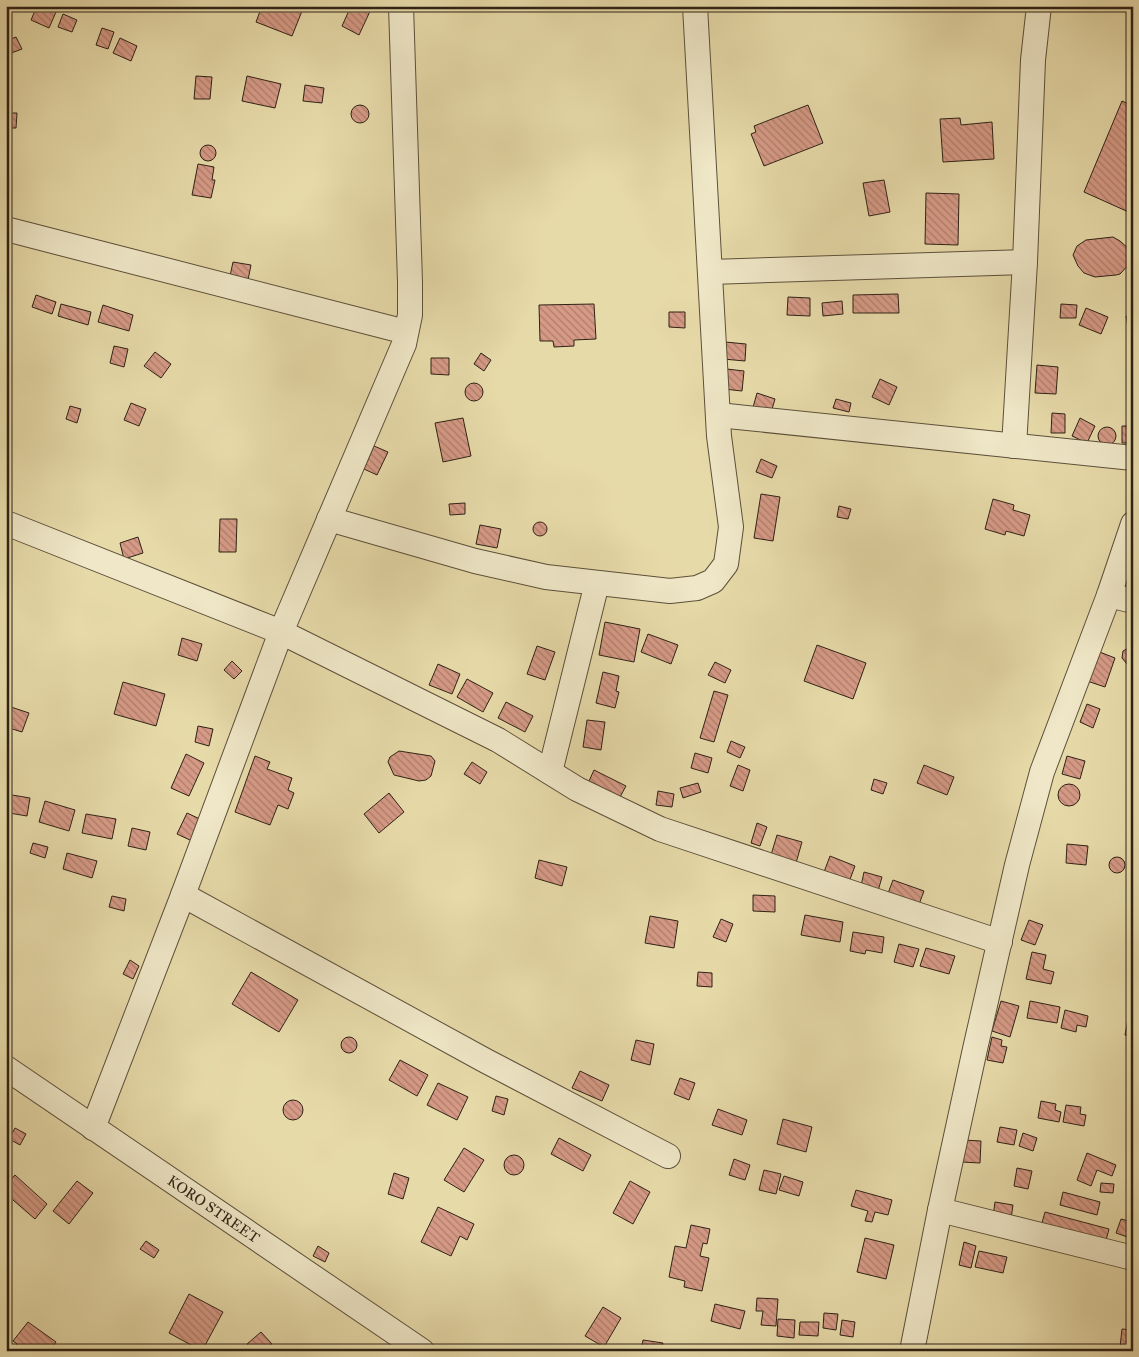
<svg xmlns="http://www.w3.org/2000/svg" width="1139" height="1357" viewBox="0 0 1139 1357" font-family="'IM FELL Great Primer',serif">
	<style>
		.building { fill: url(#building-back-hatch); stroke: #2e2215 }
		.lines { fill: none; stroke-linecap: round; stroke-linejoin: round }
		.minor-casing { stroke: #5c503a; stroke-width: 26 }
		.minor { stroke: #efe7c7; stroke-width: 24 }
		.labels { text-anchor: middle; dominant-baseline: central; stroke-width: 4; stroke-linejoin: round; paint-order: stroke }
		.street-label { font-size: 15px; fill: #2e2215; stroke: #efe7c7 }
	</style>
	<defs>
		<pattern id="building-back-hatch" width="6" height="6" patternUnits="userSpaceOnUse" patternTransform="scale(1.25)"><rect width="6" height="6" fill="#d69a86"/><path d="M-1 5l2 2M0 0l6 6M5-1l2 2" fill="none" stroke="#ae7d6c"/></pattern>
	</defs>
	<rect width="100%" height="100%" fill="#e7daa9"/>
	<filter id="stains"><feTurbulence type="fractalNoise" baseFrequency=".004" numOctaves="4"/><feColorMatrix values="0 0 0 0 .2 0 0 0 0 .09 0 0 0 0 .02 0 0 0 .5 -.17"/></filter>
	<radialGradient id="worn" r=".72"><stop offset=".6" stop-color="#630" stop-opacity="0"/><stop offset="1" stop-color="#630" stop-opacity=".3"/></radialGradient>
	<path class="building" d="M37 6H44L56 12 49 28 31 20Z
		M262 6H304L292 36 256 22Z
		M351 6 372 7 359 35 342 26Z
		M63 14 77 20 72 32 58 27Z
		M102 28 114 32 108 49 96 45Z
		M16 37 22 49 6 55V41Z
		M120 38 137 46 131 61 113 53Z
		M196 76 212 77 210 99H194Z
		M247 76 281 84 275 108 242 101Z
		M305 85 324 88 322 103 303 101Z
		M1122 101 1133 106V214L1084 192Z
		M808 105 823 143 764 166 751 134 756 132 754 126Z
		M351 114a9 9 0 1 1 18 0a9 9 0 1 1-18 0Z
		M6 106H12L11 113H17L16 128H11L10 138H6Z
		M960 118 961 125 992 122 994 159 943 162 940 119Z
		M200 153a8 8 0 1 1 16 0a8 8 0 1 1-16 0Z
		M198 164 214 167 212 180H215L211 198 192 195Z
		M884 180 890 212 869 216 863 183Z
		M926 193 959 194 958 245 925 244Z
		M1113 237 1120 241 1130 250 1133 257 1132 261 1120 274 1116 275 1095 277 1084 273 1078 266 1073 255 1077 246 1086 240Z
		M233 262 251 265 248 280 230 276Z
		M898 294 899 313H853V295Z
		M36 295 56 302 52 314 32 307Z
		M788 297 810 298V316L787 315Z
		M842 301 843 314 823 316 822 303Z
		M61 304 91 312 88 325 58 316Z
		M594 304 596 339 574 340V346L554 347 553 341H540L539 305Z
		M1061 304 1077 305 1076 318H1060Z
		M103 305 133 315 129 331 98 322Z
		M1086 308 1108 317 1101 334 1079 325Z
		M669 312H685V328L669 327Z
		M1126 316H1133V335H1129Z
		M725 342 746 344 745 361 723 359Z
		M114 346 128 349 124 367 110 363Z
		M155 352 171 364 161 378 144 366Z
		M481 353 491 360 484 371 474 364Z
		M431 358H449V375L431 374Z
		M1037 365 1058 367 1056 394 1035 393Z
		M727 369 744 371 742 391 724 389Z
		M880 379 897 387 889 405 872 397Z
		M465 392a9 9 0 1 1 18 0a9 9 0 1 1-18 0Z
		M757 393 775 399 770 416 752 411Z
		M836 399 851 403 849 412 833 408Z
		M131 403 146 409 139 426 124 420Z
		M70 406 81 409 77 423 66 419Z
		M1052 413 1065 414V433H1051Z
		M463 418 471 456 443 462 435 423Z
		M1080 418 1095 426 1087 443 1072 436Z
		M1122 426H1133V443H1122Z
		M1098 436a9 9 0 1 1 18 0a9 9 0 1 1-18 0Z
		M374 446 388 452 377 475 364 469Z
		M761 459 777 466 772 478 756 472Z
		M761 494 780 497 773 541 754 538Z
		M993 499 1014 505 1013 510 1030 515 1024 536 1006 531 1005 535 985 529Z
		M465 503V514L450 515 449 504Z
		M839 506 851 509 848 519 837 517Z
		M220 519H237L236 552H219Z
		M533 529a7 7 0 1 1 14 0a7 7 0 1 1-14 0Z
		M480 525 501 529 497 548 476 544Z
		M138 537 143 553 124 559 120 543Z
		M605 622 640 629 634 662 599 655Z
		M648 634 678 645 671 664 641 652Z
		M182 638 202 644 197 661 178 655Z
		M817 645 866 663 853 699 804 681Z
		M537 646 555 652 545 680 527 674Z
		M1130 647H1133V666L1127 664 1122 658 1123 651Z
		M1097 651 1115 658 1105 687 1087 681Z
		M232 661 242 671 234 679 224 670Z
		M715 662 731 670 725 683 708 675Z
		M438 664 460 674 452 694 429 685Z
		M603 672 619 676 616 691 619 692 615 708 596 703Z
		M467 679 493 693 483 712 457 697Z
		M123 682 165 694 156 726 114 714Z
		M714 691 728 695 714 742 700 738Z
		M506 702 533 716 525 732 498 718Z
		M1087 704 1100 709 1093 728 1080 722Z
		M11 707 29 713 22 732 6 727Z
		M587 720 605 722 601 750 583 747Z
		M198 726 213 729 209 746 195 742Z
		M731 741 745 747 740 758 727 752Z
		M399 751 431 756 435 761 431 776 426 780 419 781 394 775 388 762 390 757Z
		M695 753 712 758 708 773 691 768Z
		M186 754 204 763 189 796 171 788Z
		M255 756 270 762 267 769 292 778 288 790 294 793 288 809 278 805 270 825 235 812Z
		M1067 756 1085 761 1080 779 1062 774Z
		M472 762 487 772 480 784 464 774Z
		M738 765 750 770 743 791 730 786Z
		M924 765 954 777 947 795 917 783Z
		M6 770 12 771 7 789H6Z
		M594 770 626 786 620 797 589 781Z
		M874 779 887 783 883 794 871 790Z
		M698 783 701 792 683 798 680 788Z
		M1058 795a11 11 0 1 1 22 0a11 11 0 1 1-22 0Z
		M658 791 674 794 672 807 656 805Z
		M389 793 404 812 379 833 364 814Z
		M12 795 30 798 27 816 9 813Z
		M45 801 75 810 69 831 39 822Z
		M187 813 202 820 192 841 177 834Z
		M86 814 116 819 112 839 82 833Z
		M757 823 767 827 760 846 751 843Z
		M132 828 150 832 146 850 128 846Z
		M777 835 802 842 796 863 771 855Z
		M33 843 48 847 45 858 30 853Z
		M1067 844 1088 846 1086 865 1066 863Z
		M67 853 97 861 92 878 63 869Z
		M830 856 855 866 849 882 824 872Z
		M1109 865a8 8 0 1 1 16 0a8 8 0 1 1-16 0Z
		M539 860 567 867 562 886 535 878Z
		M864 872 882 877 878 891 861 886Z
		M893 880 924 891 918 907 887 896Z
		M753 895 775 896V912L753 911Z
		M112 896 126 899 124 911 109 907Z
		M805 915 843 922 840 942 801 935Z
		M650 916 678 921 674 948 645 943Z
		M721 919 733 924 726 942 713 937Z
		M1029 920 1043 925 1035 945 1021 940Z
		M853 932 884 937 882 953 866 950 865 954 850 951Z
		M899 944 919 949 913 967 894 962Z
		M926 948 955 956 949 974 920 966Z
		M1032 952 1046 955 1043 969 1054 972 1051 984 1026 979Z
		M130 960 139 966 133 979 123 974Z
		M251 972 298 1000 279 1032 232 1004Z
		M698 972 712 973V987L697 986Z
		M1001 1001 1019 1006 1010 1037 992 1031Z
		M1030 1001 1060 1007 1057 1023 1027 1018Z
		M1065 1010 1088 1016 1086 1027 1077 1025 1076 1032 1061 1028Z
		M1128 1019 1133 1020V1036L1125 1035Z
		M992 1037 1002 1040 1001 1046 1007 1047 1003 1063 987 1060Z
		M341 1045a8 8 0 1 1 16 0a8 8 0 1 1-16 0Z
		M636 1040 654 1044 650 1065 631 1060Z
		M400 1060 428 1075 417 1096 389 1080Z
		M580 1071 609 1085 602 1101 572 1088Z
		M680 1078 695 1083 689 1100 674 1094Z
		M438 1083 468 1097 457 1120 427 1105Z
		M496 1096 508 1099 504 1115 492 1111Z
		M283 1110a10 10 0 1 1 20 0a10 10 0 1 1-20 0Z
		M1041 1101 1056 1104 1055 1110 1061 1112 1059 1122 1038 1118Z
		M1066 1105 1081 1107 1080 1114 1086 1115 1084 1126 1063 1122Z
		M718 1109 747 1120 742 1135 712 1125Z
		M783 1119 812 1127 806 1152 777 1144Z
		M1000 1127 1017 1130 1014 1145 997 1142Z
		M15 1128 26 1134 20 1145 9 1139Z
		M1023 1133 1037 1138 1033 1151 1019 1146Z
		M559 1138 591 1155 583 1171 551 1154Z
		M963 1140 981 1141 980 1163 962 1162Z
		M464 1148 484 1160 464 1192 444 1180Z
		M1087 1153 1116 1165 1112 1176 1097 1170 1091 1186 1077 1180Z
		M504 1165a10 10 0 1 1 20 0a10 10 0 1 1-20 0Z
		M734 1159 750 1165 745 1180 729 1175Z
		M1017 1168 1032 1171 1028 1189 1014 1186Z
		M764 1170 781 1174 776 1194 759 1190Z
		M394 1173 409 1178 403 1199 388 1194Z
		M15 1175 47 1204 35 1219 6 1194V1185Z
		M784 1176 803 1182 799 1196 779 1190Z
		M77 1181 93 1193 69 1224 53 1211Z
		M630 1181 650 1192 633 1224 613 1213Z
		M1101 1183 1114 1184 1113 1193 1100 1192Z
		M856 1190 892 1200 888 1215 875 1212 872 1222 865 1221 868 1211 851 1206Z
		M1063 1192 1100 1202 1097 1215 1060 1205Z
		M995 1202 1013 1205 1011 1219 993 1217Z
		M438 1207 474 1224 467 1240 460 1236 451 1256 421 1242Z
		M1045 1212 1109 1229 1104 1248 1040 1230Z
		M1121 1219 1133 1222V1243H1131L1133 1239 1116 1233Z
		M691 1225 710 1229 707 1244 703 1243 700 1256 709 1258 702 1291 684 1287 685 1281 669 1277 675 1246 686 1248Z
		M865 1238 894 1245 886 1279 857 1272Z
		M146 1241 159 1250 154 1258 140 1249Z
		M964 1242 976 1246 971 1268 959 1265Z
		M318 1246 329 1253 325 1262 313 1256Z
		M979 1251 1007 1257 1003 1273 975 1267Z
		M189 1294 223 1312 202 1351 169 1333Z
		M757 1298 778 1299 776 1326 761 1325 763 1311H756Z
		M715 1304 745 1311 740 1329 711 1321Z
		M603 1307 621 1318 604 1347 585 1336Z
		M824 1313 838 1314 836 1330 823 1328Z
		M778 1319 795 1320 794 1338 777 1336Z
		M842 1320 855 1322 853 1337 840 1335Z
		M28 1322 56 1342 50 1351H11L17 1344 13 1341Z
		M800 1322H819L818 1336 799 1335Z
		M1122 1329 1133 1330 1132 1349 1120 1347Z
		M261 1332 272 1344 264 1351H253L247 1344Z
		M643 1340 663 1343 661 1351H641Z"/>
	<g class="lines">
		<defs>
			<g id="minor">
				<path d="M6 229 406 332"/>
				<path d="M710 272 1025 262"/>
				<path d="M718 415 1133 458"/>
				<path d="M1014 446 1025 262 1033 60 1039 6"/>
				<path d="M329 519 475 561 546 577 670 591 697 588 713 581 726 564 731 527 719 436 695 6"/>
				<path d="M6 523 281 632 498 740 577 789 660 829 1000 942"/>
				<path d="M1109 595 1133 601"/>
				<path d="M550 772 597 583"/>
				<path d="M183 895 486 1061 668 1156"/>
				<path id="s1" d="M6 1068 422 1351"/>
				<path d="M93 1128 183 895 281 632 404 344 410 315V282L401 6"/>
				<path d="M940 1210 1133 1258"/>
				<path d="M912 1351 940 1210 975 1049 1017 865 1042 772 1109 595 1133 524"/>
			</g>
		</defs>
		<use href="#minor" class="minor-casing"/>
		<use href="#minor" class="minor"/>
	</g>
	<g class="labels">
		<g class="street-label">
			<text stroke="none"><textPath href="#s1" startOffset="251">KORO STREET</textPath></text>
		</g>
	</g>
	<rect width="1139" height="1357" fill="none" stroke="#e7daa9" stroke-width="25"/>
	<rect x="8" y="8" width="1124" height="1342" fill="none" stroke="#2e2215" stroke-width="2.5"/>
	<rect x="12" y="12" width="1114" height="1332" fill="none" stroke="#2e2215"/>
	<rect width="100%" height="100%" filter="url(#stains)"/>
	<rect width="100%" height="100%" fill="url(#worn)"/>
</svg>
